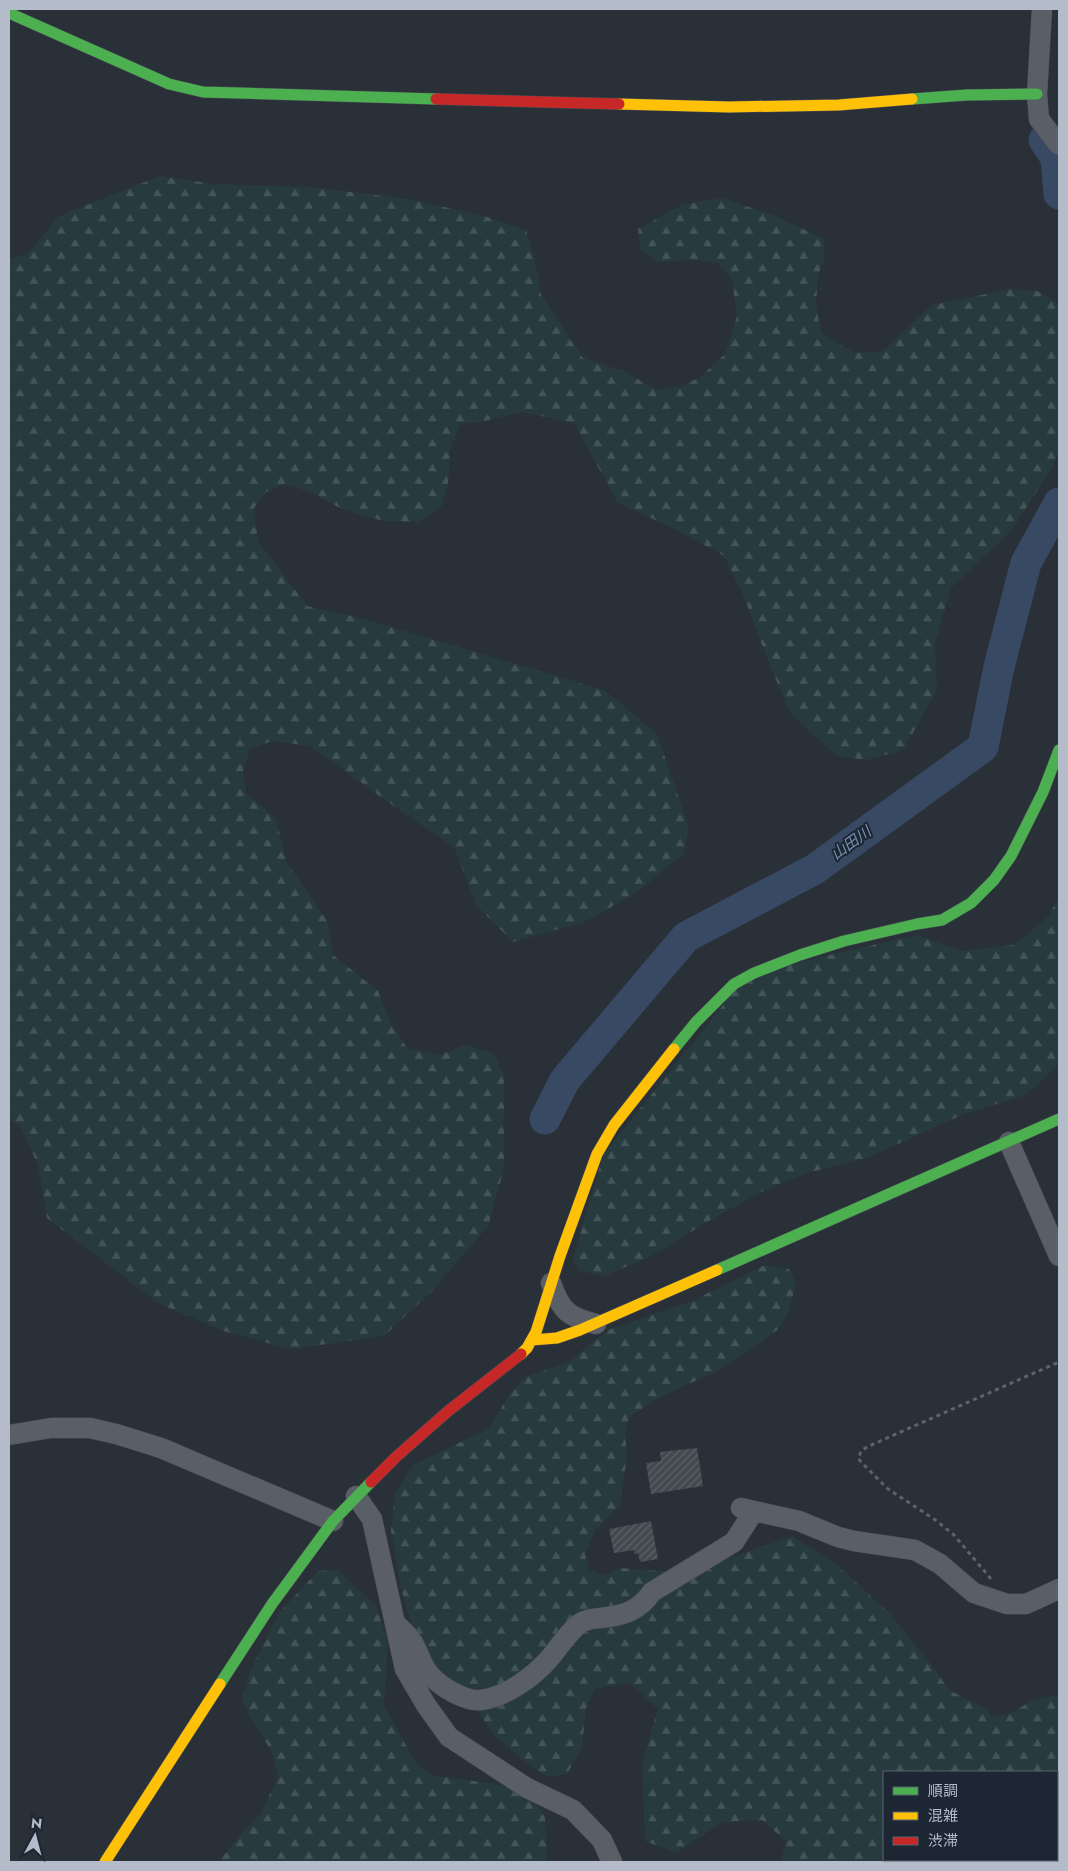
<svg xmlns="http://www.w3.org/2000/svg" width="1068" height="1871" viewBox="0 0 1068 1871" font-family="Jost,'Noto Sans JP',sans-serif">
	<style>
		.forest { fill: url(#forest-firs); fill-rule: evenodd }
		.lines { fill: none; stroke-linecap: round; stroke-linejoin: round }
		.river { stroke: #384963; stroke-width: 31 }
		.building { fill: url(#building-hatch) }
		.street-casing { stroke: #484c53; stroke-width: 21 }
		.fast-casing { stroke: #484c53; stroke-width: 12 }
		.slow-casing { stroke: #484c53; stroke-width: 12 }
		.jam-casing { stroke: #484c53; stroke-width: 12 }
		.path { stroke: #5d636a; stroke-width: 3; stroke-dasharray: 4 4; stroke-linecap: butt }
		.street { stroke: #5a5e66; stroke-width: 20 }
		.fast { stroke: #4caf50; stroke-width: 11 }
		.slow { stroke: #ffc107; stroke-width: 11 }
		.jam { stroke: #c62828; stroke-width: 11 }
		.labels { text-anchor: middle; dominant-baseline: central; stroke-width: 4; stroke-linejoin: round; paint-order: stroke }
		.water-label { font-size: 15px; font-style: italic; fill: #7c92b1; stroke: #1d2633 }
	</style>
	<defs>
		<pattern id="forest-firs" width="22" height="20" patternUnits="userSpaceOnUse" patternTransform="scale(1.25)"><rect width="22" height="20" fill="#273a3e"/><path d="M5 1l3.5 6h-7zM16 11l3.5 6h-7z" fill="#445559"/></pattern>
		<pattern id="building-hatch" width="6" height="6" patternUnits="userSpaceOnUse" patternTransform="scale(1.25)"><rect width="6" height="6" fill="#444950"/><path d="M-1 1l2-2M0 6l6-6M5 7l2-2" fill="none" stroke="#5d6168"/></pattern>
	</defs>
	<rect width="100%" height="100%" fill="#2a3038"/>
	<path class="forest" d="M160 176 214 184 310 187 409 199 484 216 526 230 535 260 541 295 583 358 626 372 655 390 681 387 700 377 725 354 737 316 732 280 718 263 691 260 657 262 640 248 638 229 682 205 722 198 775 216 824 239V260L818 275 816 304 821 333 855 353 883 351 932 305 1010 289 1037 291 1057 302 1059 308V451L1051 469 1012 530 951 588 935 642 937 691 903 750 866 760 837 756 791 714 770 666 744 597 724 556 675 529 618 503 574 423 522 412 480 422 460 424 450 451 448 485 441 507 418 522 384 521 342 509 310 492 285 484 266 492 254 508 258 541 307 606 357 617 604 690 657 734 689 827 684 854 633 895 584 922 513 942 476 905 454 847 398 809 310 746 272 741 250 749 243 770 246 793 276 818 286 861 327 921 333 955 378 991 391 1024 407 1048 439 1055 466 1045 494 1054 504 1075V1169L488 1226 432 1291 384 1336 291 1349 223 1331 158 1303 47 1218 38 1165 21 1127 9 1120V260L27 254 59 216Z
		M1059 896V1064L1026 1095 964 1114 867 1158 807 1173 765 1190 712 1219 650 1257 604 1276 580 1271 573 1259 603 1155 748 974 916 935 962 951 1014 945 1048 917Z
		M765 1265 789 1269 796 1284 789 1310 780 1328 719 1370 662 1396 629 1417 625 1432 627 1456 620 1505 595 1531 585 1554 589 1570 605 1575 621 1568 658 1571H694L792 1536 838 1566 887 1611 928 1660 949 1690 983 1707 992 1716 1010 1714 1033 1700 1059 1694V1862H781L786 1841 762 1820 723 1822 676 1853 645 1841 642 1764 658 1709 630 1683 595 1689 586 1708 582 1747 567 1774 547 1777 525 1762 494 1735 463 1690 443 1678 423 1652 410 1621 401 1588 391 1531 395 1492 413 1465 488 1429 506 1400 525 1377 569 1362 608 1330 692 1301ZM884 1772H1057V1860H884Z
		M337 1570 376 1606 388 1641 384 1706 416 1763 431 1775 509 1786 533 1800 545 1816 547 1862H219L235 1841 261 1813 278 1777 272 1752 251 1719 242 1699 251 1669 279 1613 318 1571Z"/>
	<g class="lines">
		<path class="river" d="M1044 140 1056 158 1059 194
			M545 1119 565 1080 686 937 815 869 983 747 999 667 1026 563 1059 503"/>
	</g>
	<path class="building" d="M697 1448 703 1486 651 1494 646 1463 661 1461 660 1452Z
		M651 1521 658 1559 640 1562 638 1553 634 1554V1550L614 1553 609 1529Z"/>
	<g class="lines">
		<defs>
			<path id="street" d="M1042 9 1037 94 1039 119 1059 145
				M1009 1142 1059 1256
				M551 1283C561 1311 568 1317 596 1324
				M9 1435 51 1428H90L116 1434 161 1448 333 1521
				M356 1496 372 1519 405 1669 426 1705 449 1737 527 1788 573 1810 602 1840 612 1862
				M741 1508 799 1521 838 1537 854 1541 915 1550 940 1564 974 1593 1007 1604H1026L1059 1589
				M398 1626C402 1630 408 1635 411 1640 419 1651 421 1666 431 1676 441 1687 466 1702 481 1700 506 1697 533 1677 549 1659 559 1647 567 1634 579 1624 586 1619 592 1619 600 1618 623 1616 639 1611 652 1592L734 1542 754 1511"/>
			<path id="fast" d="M9 13 169 84 203 92 436 99
				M912 99 967 95 1037 94
				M674 1049 696 1022 734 984 754 973 800 955 844 941 917 924 942 920 971 903 994 880 1011 856 1043 792 1059 750
				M717 1270 1059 1119
				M220 1684 272 1604 333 1521 371 1482"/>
			<path id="slow" d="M619 104 729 107 839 105 912 99
				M532 1340 557 1338 580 1330 717 1270
				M521 1354 527 1348 536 1332 560 1256 597 1154 614 1125 674 1049
				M105 1862 220 1684"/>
			<path id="jam" d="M436 99 619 104
				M371 1482 396 1457 447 1412 521 1354"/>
		</defs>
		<use href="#street" class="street-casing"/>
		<use href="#fast" class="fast-casing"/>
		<use href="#slow" class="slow-casing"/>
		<use href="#jam" class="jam-casing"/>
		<path class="path" d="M991 1579 954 1535 934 1519 888 1489 861 1462 858 1458 862 1450 869 1446 1059 1362"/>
		<use href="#street" class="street"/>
		<use href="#fast" class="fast"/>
		<use href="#slow" class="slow"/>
		<use href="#jam" class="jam"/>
	</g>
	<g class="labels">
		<g class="water-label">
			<text transform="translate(851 843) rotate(-36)">山田川</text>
		</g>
	</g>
	<rect width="1068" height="1871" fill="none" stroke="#b4bcc9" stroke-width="20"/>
	<rect x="883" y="1771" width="175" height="90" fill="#1d2633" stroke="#59626f"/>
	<rect x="893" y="1787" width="25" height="8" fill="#4caf50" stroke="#59626f"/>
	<text x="928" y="1796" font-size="15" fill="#b4bcc9">順調</text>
	<rect x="893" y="1812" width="25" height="8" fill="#ffc107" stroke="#59626f"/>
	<text x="928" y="1821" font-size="15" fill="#b4bcc9">混雑</text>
	<rect x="893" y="1837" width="25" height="8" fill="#c62828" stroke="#59626f"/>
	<text x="928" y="1846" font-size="15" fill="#b4bcc9">渋滞</text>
	<g transform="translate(35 1836) rotate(7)" stroke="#1d2633" stroke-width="4" paint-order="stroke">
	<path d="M0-4L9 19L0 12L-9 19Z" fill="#b4bcc9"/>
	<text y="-8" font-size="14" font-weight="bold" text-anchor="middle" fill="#b4bcc9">N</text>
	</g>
</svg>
